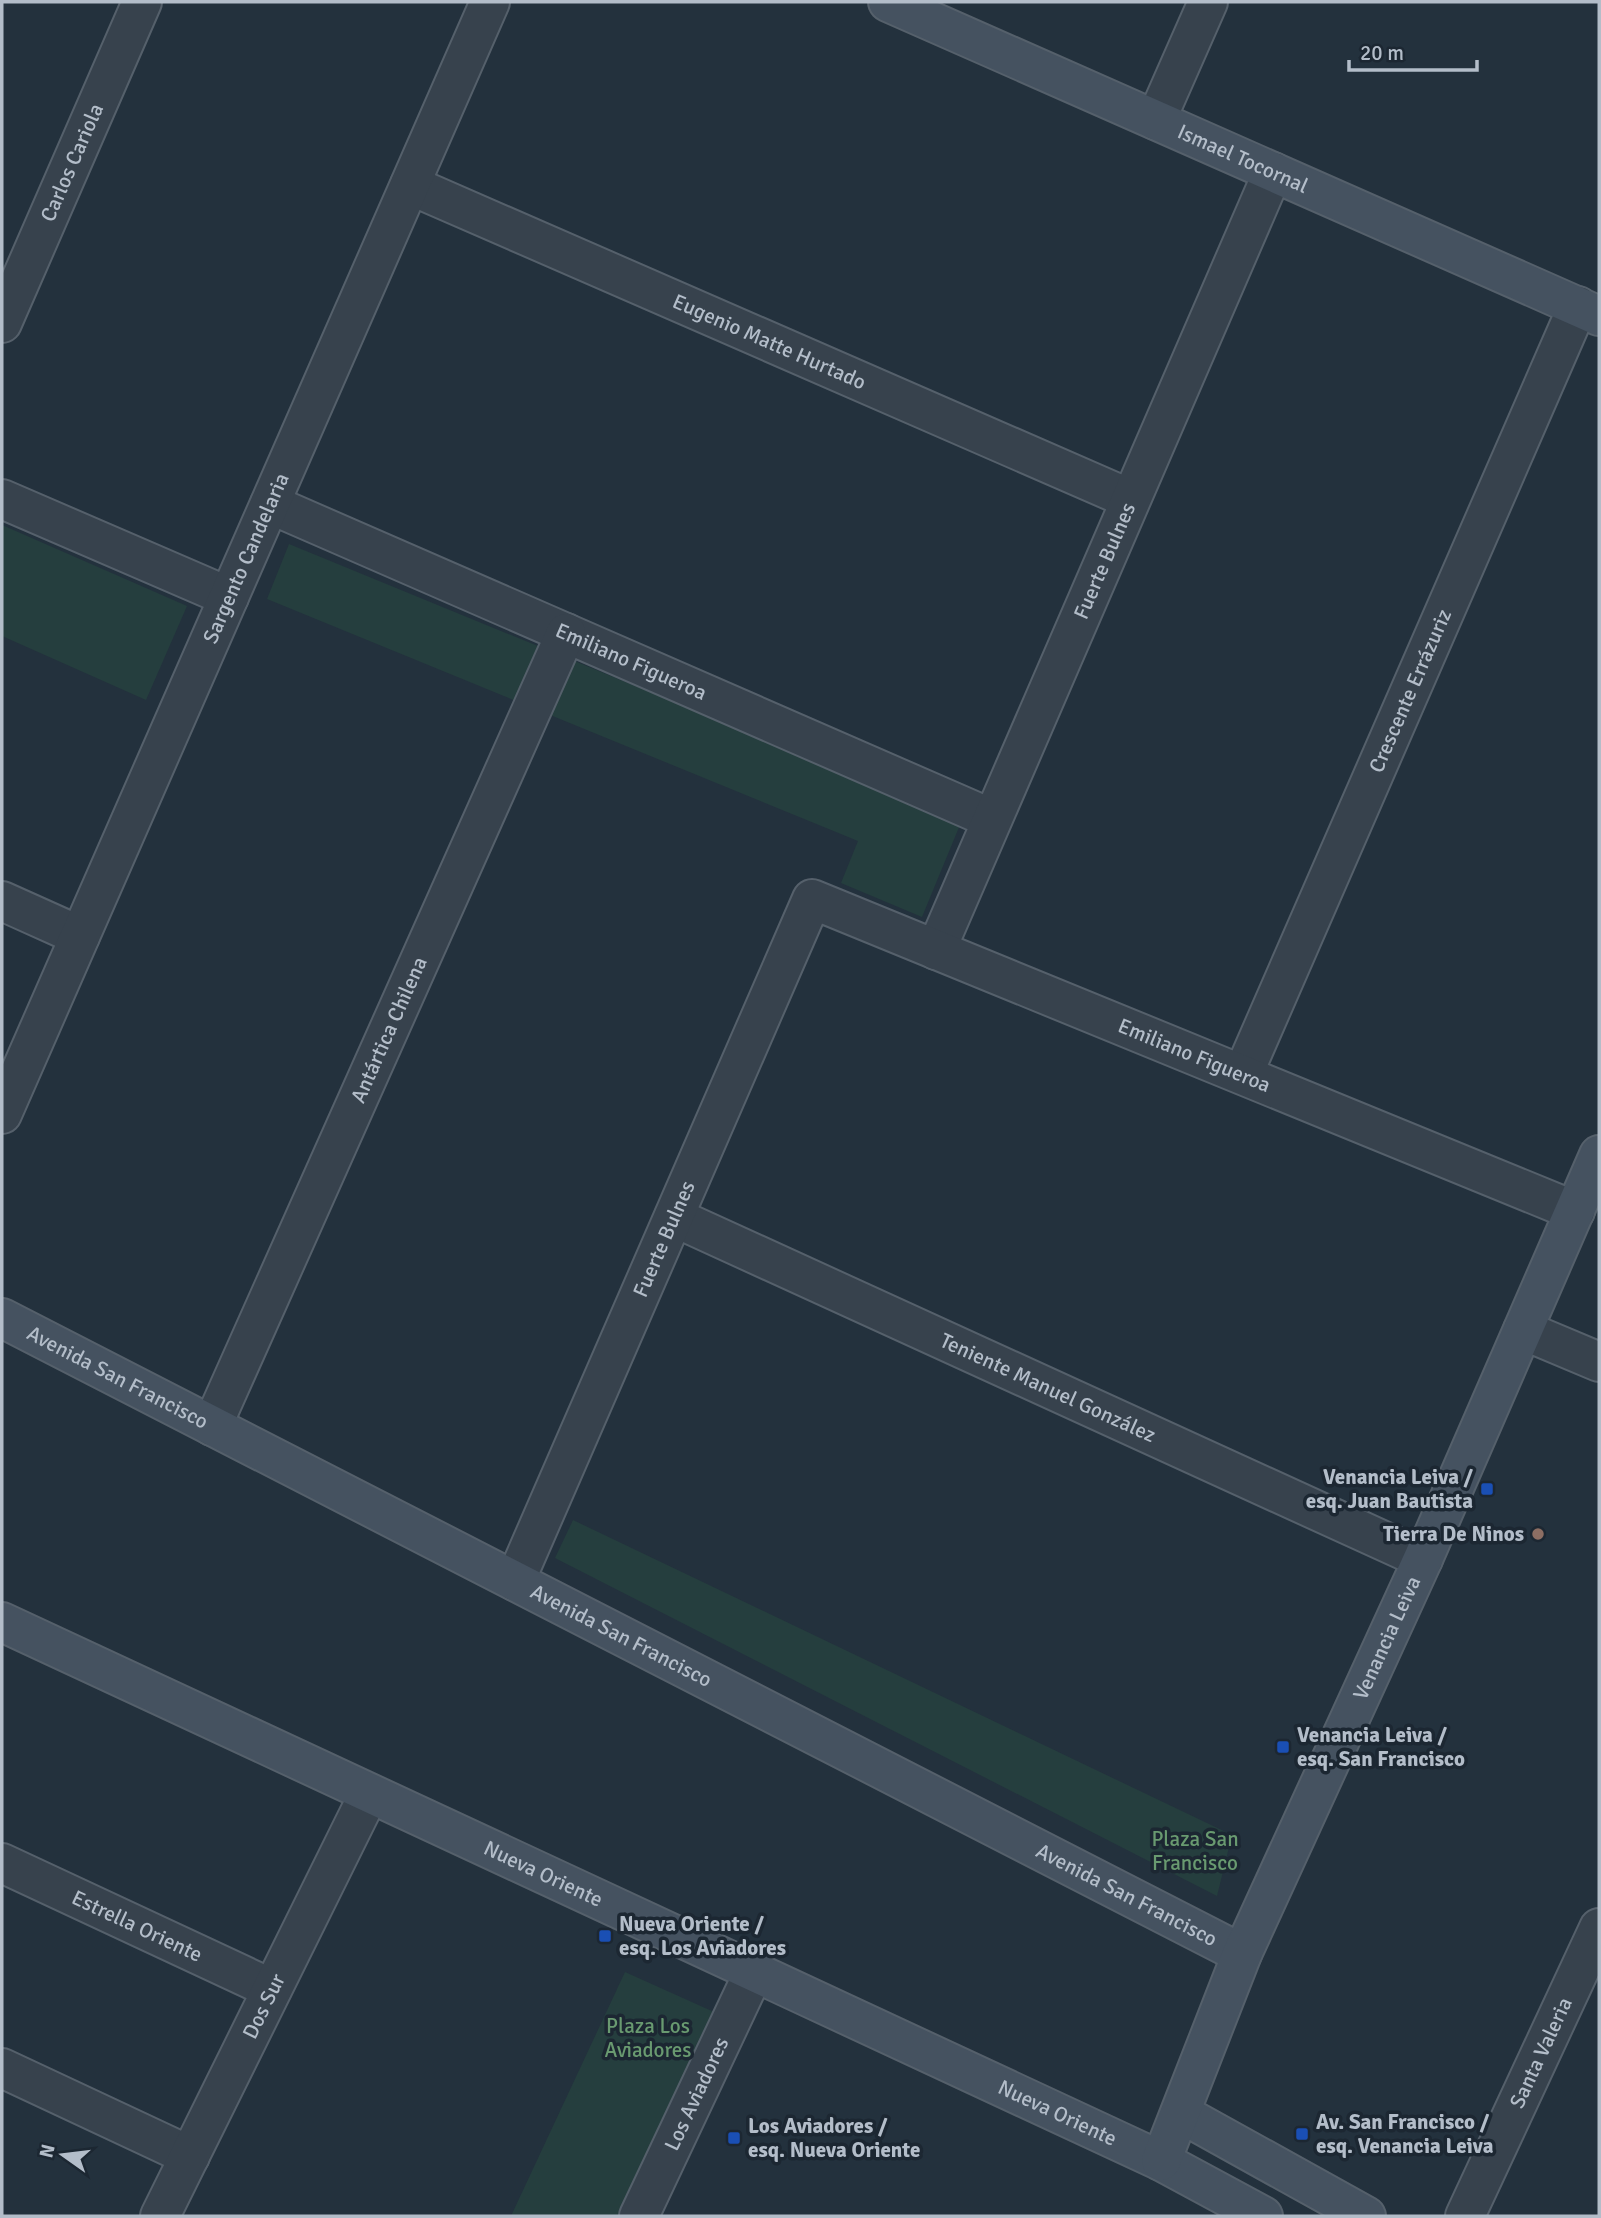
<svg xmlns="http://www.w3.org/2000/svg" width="1601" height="2218" viewBox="0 0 1601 2218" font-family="Signika,sans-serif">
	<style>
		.green { fill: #253e3e }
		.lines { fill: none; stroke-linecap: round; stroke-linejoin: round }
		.street-casing { stroke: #55606b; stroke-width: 42 }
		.secondary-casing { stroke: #55606b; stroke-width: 42 }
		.street { stroke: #37424d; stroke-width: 38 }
		.secondary { stroke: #455260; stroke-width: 38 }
		.transit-dot { fill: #1a4fb4; stroke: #1c2732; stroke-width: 2.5 }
		.education-dot { fill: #8d6e63; stroke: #1c2732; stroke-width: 2.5 }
		.labels { text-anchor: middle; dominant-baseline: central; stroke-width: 7; stroke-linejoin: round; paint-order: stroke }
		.street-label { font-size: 21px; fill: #b3bdc9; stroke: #1c2732 }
		.poi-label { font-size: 21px; font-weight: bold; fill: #b3bdc9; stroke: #1c2732; text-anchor: start }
		.park-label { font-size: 21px; fill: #699a70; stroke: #1c2732 }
	</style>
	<rect width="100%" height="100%" fill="#23313d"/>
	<path class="green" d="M2 525 187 606 146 700 2 636Z
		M289 544 962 820 922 917 841 883 858 841 267 599Z
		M573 1520 1232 1835 1217 1896 555 1558Z
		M625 1972 714 2012 618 2216H511Z"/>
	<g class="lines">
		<defs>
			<g id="street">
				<path d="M1156 120 1208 2"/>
				<path id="s1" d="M410 185 1130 499"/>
				<path id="s2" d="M2 323 142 2"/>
				<path d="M2 499 229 597"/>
				<path id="s3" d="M270 504 992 819"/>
				<path d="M2 901 80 936"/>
				<path id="s4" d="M936 950 1273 172"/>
				<path id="s5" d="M1243 1074 1578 306"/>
				<path id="s6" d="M2 1114 490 2"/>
				<path id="s7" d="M674 1217 1423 1559"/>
				<path d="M1523 1330 1599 1362"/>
				<path id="s8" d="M212 1426 566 633"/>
				<path id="s9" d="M515 1581 812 899 1575 1211"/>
				<path id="s10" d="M2 1863 272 1989"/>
				<path d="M2 2068 190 2156"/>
				<path id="s11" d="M160 2216 369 1794"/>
				<path id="s12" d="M639 2216 754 1972"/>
				<path id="s13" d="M1465 2216 1599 1928"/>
			</g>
			<g id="secondary">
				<path id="s14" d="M888 2 1599 316"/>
				<path id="s15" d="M2 1318 1242 1954"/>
				<path id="s16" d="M2 1622 1161 2161 1263 2216"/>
				<path d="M1182 2114 1366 2216"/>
				<path id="s17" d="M1161 2161 1242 1954 1423 1559 1599 1155"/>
			</g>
		</defs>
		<use href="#street" class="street-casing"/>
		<use href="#secondary" class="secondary-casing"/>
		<use href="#street" class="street"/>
		<use href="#secondary" class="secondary"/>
	</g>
	<g class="transit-dot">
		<rect x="1480" y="1482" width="14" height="14" rx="3.5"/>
		<rect x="1276" y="1740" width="14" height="14" rx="3.5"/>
		<rect x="598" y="1929" width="14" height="14" rx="3.5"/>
		<rect x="1295" y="2127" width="14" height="14" rx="3.5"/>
		<rect x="727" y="2131" width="14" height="14" rx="3.5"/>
	</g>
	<circle class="education-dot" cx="1538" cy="1534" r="7"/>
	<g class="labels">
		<g class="street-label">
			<text stroke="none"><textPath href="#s14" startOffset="388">Ismael Tocornal</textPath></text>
			<text stroke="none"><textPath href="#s2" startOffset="175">Carlos Cariola</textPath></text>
			<text stroke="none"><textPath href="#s1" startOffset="392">Eugenio Matte Hurtado</textPath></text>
			<text stroke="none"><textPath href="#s6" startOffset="607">Sargento Candelaria</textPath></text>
			<text stroke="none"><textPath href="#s4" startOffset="424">Fuerte Bulnes</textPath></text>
			<text stroke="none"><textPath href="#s3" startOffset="394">Emiliano Figueroa</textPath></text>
			<text stroke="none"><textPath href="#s5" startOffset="418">Crescente Errázuriz</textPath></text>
			<text stroke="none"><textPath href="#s8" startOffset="434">Antártica Chilena</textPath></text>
			<text stroke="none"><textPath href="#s9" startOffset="1157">Emiliano Figueroa</textPath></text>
			<text stroke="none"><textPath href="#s9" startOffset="373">Fuerte Bulnes</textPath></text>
			<text stroke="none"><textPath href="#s15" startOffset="130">Avenida San Francisco</textPath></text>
			<text stroke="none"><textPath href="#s7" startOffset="411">Teniente Manuel González</textPath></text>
			<text stroke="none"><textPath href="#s15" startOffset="696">Avenida San Francisco</textPath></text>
			<text stroke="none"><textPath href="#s17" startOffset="570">Venancia Leiva</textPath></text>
			<text stroke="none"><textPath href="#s16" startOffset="597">Nueva Oriente</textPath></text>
			<text stroke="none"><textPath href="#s15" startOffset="1264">Avenida San Francisco</textPath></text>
			<text stroke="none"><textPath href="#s10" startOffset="149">Estrella Oriente</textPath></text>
			<text stroke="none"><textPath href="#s11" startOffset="234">Dos Sur</textPath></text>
			<text stroke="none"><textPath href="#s13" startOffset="180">Santa Valeria</textPath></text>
			<text stroke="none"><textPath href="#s12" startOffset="135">Los Aviadores</textPath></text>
			<text stroke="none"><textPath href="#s16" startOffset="1164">Nueva Oriente</textPath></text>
		</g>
		<g class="poi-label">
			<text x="1473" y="1477" text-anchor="end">Venancia Leiva /<tspan x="1473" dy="24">esq. Juan Bautista</tspan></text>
			<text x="1524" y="1534" text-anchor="end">Tierra De Ninos</text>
			<text x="1297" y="1735">Venancia Leiva /<tspan x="1297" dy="24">esq. San Francisco</tspan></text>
			<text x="619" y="1924">Nueva Oriente /<tspan x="619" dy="24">esq. Los Aviadores</tspan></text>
			<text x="1316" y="2122">Av. San Francisco /<tspan x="1316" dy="24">esq. Venancia Leiva</tspan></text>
			<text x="748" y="2126">Los Aviadores /<tspan x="748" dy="24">esq. Nueva Oriente</tspan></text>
		</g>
		<g class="park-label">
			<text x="1195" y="1839">Plaza San<tspan x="1195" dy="24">Francisco</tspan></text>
			<text x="648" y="2026">Plaza Los<tspan x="648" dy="24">Aviadores</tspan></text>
		</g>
	</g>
	<rect width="1601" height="2218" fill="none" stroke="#b3bdc9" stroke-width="7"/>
	<g transform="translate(63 2155) rotate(284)" stroke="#1c2732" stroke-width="5" paint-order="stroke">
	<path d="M0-5L12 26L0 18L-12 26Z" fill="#b3bdc9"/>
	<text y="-10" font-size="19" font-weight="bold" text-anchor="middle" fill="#b3bdc9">N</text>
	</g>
	<path d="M1349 60v10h128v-10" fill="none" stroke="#b3bdc9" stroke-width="3.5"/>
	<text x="1360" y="60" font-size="21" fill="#b3bdc9" stroke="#1c2732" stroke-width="5" paint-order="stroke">20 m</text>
</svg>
